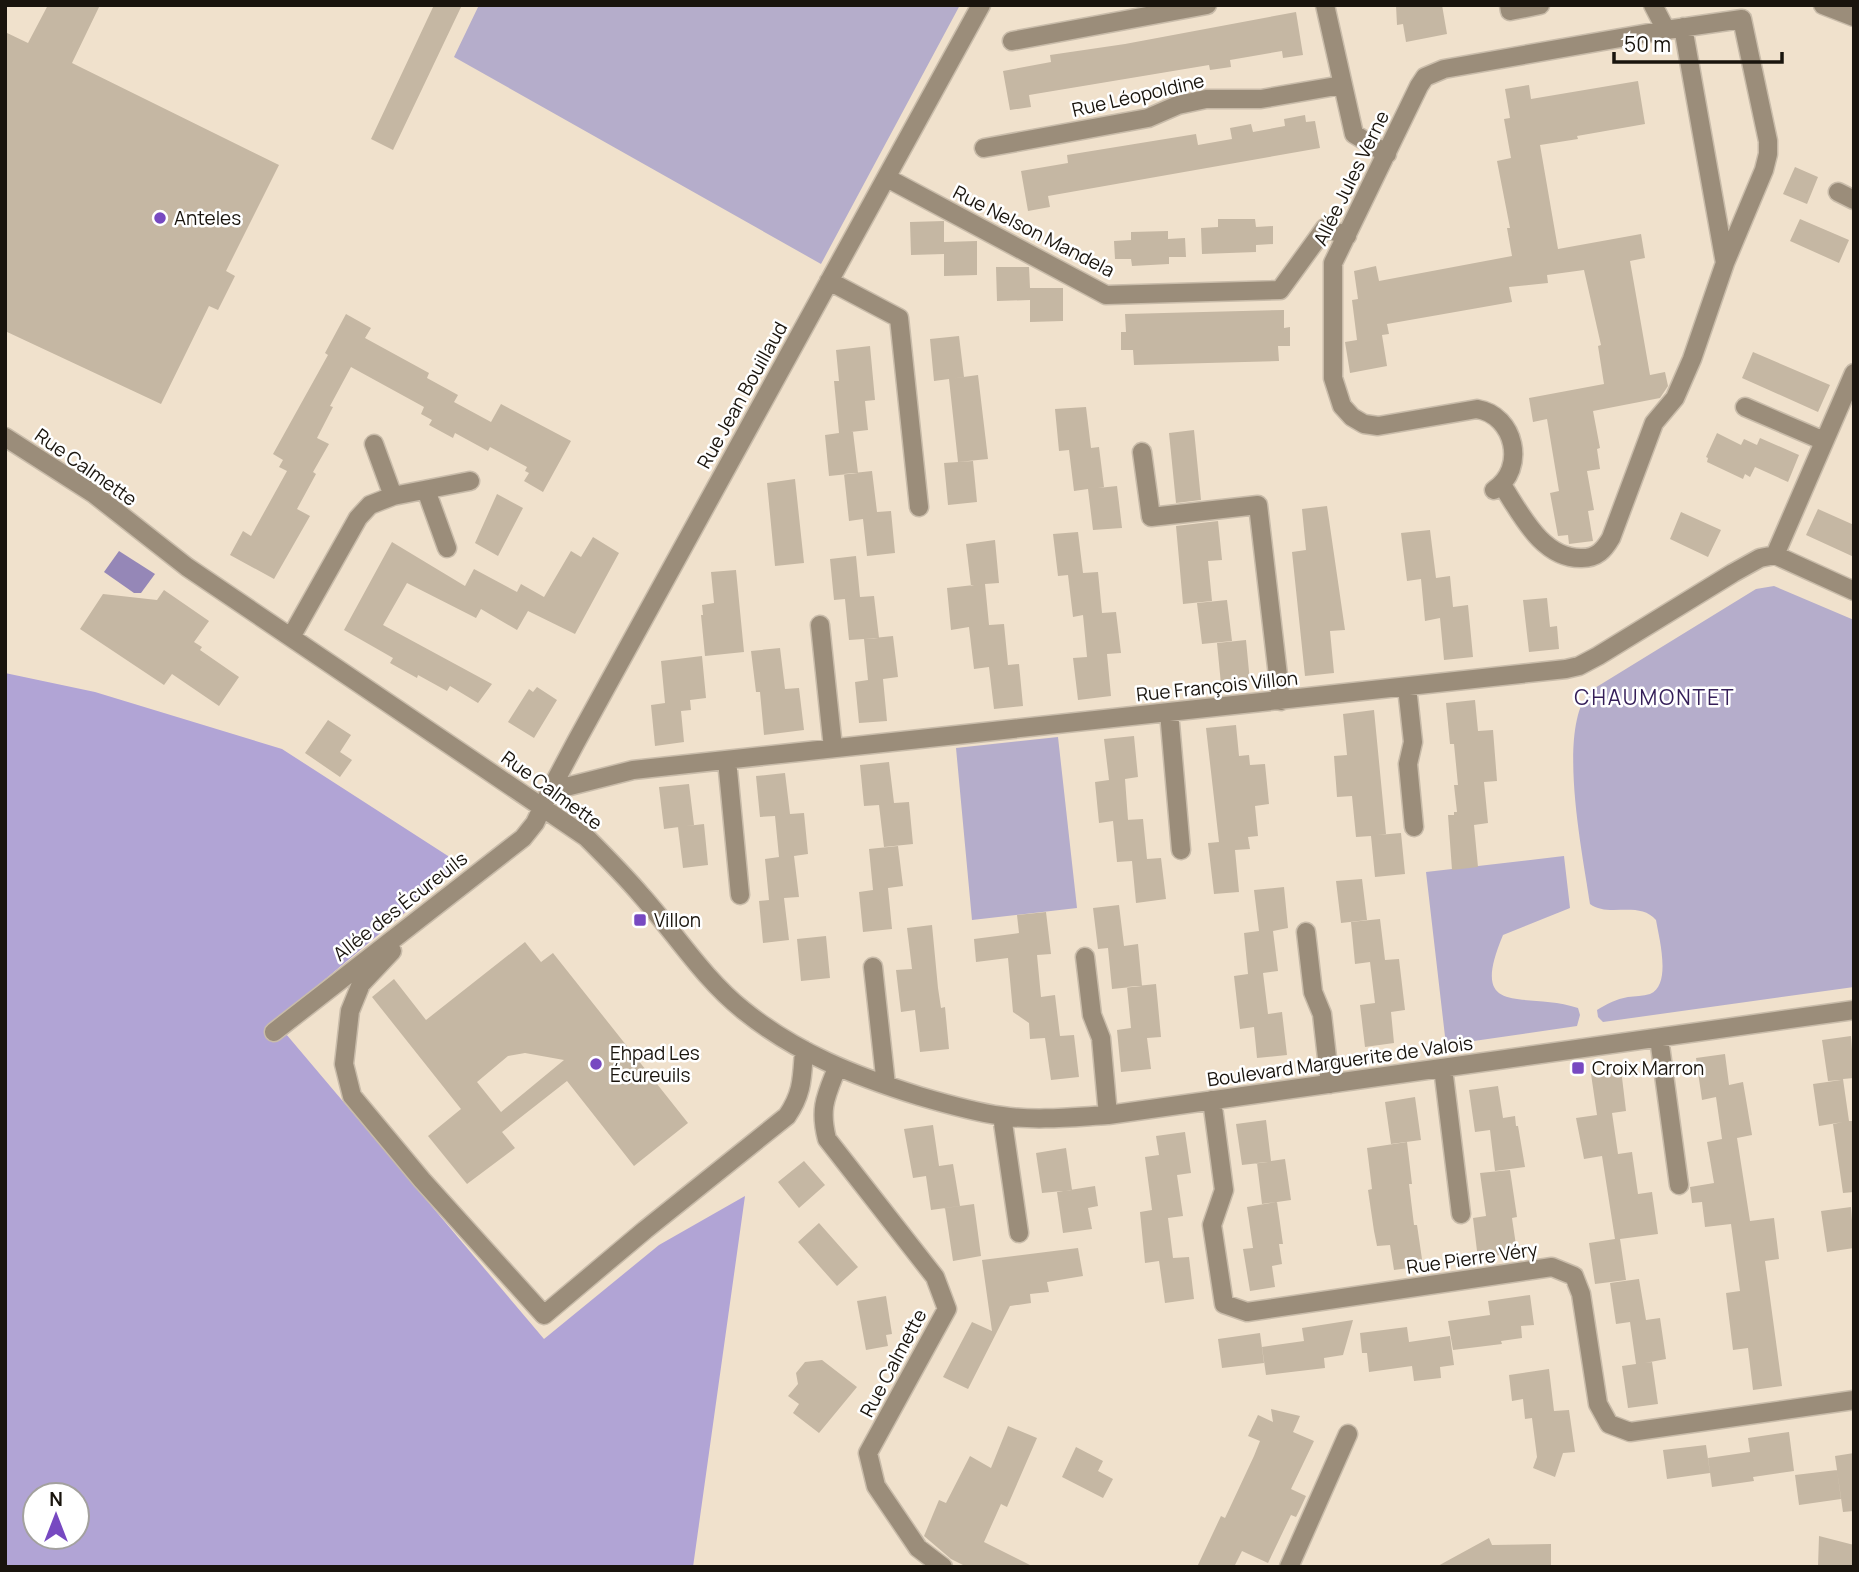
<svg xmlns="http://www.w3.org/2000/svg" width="1859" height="1572" viewBox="0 0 1859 1572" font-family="Manrope,sans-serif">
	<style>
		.green { fill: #b5adcb }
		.forest { fill: #b1a4d5; fill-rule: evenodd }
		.water { fill: #9587b7 }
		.building { fill: #c5b7a3; fill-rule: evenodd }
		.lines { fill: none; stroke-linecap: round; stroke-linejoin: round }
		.minor-casing { stroke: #c9bcaa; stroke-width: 21 }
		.minor { stroke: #9b8d7a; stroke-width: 18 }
		.poi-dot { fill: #7749c1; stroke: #fff; stroke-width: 2.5 }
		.labels { text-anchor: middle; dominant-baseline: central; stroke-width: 5; stroke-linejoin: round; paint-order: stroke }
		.street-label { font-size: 19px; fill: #19140d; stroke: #fff }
		.poi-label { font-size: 19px; fill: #19140d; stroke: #fff; text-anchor: start }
		.neighbourhood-label { font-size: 21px; letter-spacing: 2px; fill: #341e58; stroke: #fff }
	</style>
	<rect width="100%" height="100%" fill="#f0e1cc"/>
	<path class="green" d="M479 5H960L821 264 454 57Z
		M1774 586 1854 620V987L1603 1022 1598 1017 1597 1010C1607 1004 1616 999 1628 997 1635 996 1643 996 1650 994 1672 985 1659 938 1656 920 1639 900 1608 918 1590 904 1583 855 1556 728 1590 691L1756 589Z
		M1058 737 1077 908 972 920 956 748Z
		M1564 856 1570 908 1503 935C1467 1021 1525 990 1578 1008L1580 1015 1577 1026 1446 1045 1426 872Z"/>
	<path class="forest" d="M5 673 95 692 282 749 462 865 275 1021 544 1339 659 1245 745 1196 693 1567H5ZM35 1495H77V1537H35Z"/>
	<path class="water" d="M119 551 155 574 141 593H134L104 572Z"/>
	<path class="building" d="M48 5H100L72 63 279 165 226 271 235 276 218 310 209 306 161 404 5 331V32L28 43Z
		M434 5H462L393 150 371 139Z
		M1396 5H1442L1447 34 1406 42 1403 24 1397 25Z
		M1296 12 1303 55 1283 58 1282 51 1230 60 1231 67 1210 70 1209 65 1029 95 1031 107 1010 110 1003 71 1051 62 1050 55 1125 44Z
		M1638 81 1645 124 1577 136 1578 139 1540 145 1558 249 1641 234 1645 258 1630 261 1650 375 1665 372 1668 386 1660 398 1593 411 1600 448 1597 449 1600 469 1587 471 1594 510 1588 511 1593 541 1569 544 1568 535 1558 536 1550 493 1559 491 1547 419 1533 422 1529 398 1604 384 1598 346 1601 345 1584 270 1547 275 1548 283 1509 287 1512 302 1387 324 1389 334 1382 335 1387 366 1350 373 1345 342 1357 340 1352 300 1358 299 1354 271 1376 266 1379 281 1512 256 1507 228H1510L1497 161 1511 158 1504 119 1510 118 1505 89 1529 85 1531 99Z
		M1305 115 1306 122 1315 121 1320 148 1048 196 1050 207 1028 211 1021 171 1068 163 1067 155 1196 134 1198 145 1232 139 1230 128 1251 124 1253 132 1285 126 1284 119Z
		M1795 167 1818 177 1807 204 1783 194Z
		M1218 219H1255L1256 227 1273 226V244L1256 245V252L1202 254 1201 228 1218 227Z
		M1800 219 1849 240 1839 263 1790 241Z
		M944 221V242L977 241V275L944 276V254L911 255 910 222Z
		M1168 231V239L1185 238 1186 257H1169V264L1132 266 1131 259H1115L1114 241 1131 240V232Z
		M996 267H1029L1030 288H1063V321L1030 322V300L997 301Z
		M1284 310V328L1290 327V346H1278L1279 361 1134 365 1133 350H1121V332H1126L1125 314Z
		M346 314 371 328 365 338 429 373 427 378 458 395 454 402 491 422 501 404 571 441 543 492 524 481 529 473 525 471 527 467 490 447 488 451 455 433 453 438 429 425 432 420 421 414 424 407 351 367 330 406 333 407 317 438 329 444 313 472 316 474 297 509 310 516 274 579 230 555 243 531 251 536 287 471 279 467 283 460 273 454 328 355 325 353Z
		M959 336 964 377 934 381 930 339Z
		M870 346 875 400 865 401 868 430 851 432H853L858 473 829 476 825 435 839 433 834 381H839L836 350Z
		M1753 352 1830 385 1818 412 1742 378Z
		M978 375 988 459 958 462 949 379Z
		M1086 407 1091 448 1099 447 1104 487 1098 488 1117 486 1122 528 1093 530 1088 489 1074 491 1069 450 1059 451 1055 409Z
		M1194 430 1201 500 1176 503 1169 433Z
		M1717 433 1741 445 1744 439 1757 445 1760 438 1799 455 1788 482 1755 467 1750 477 1745 474 1743 479 1707 462 1708 458 1706 457Z
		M973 461 977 502 948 505 944 463Z
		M872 471 877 512 891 511 895 553 867 556 863 519 849 521 844 474Z
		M795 479 804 563 775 566 767 483Z
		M497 494 523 508 498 556 475 543Z
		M1327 506 1345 630 1330 631 1334 673 1305 676 1292 552 1306 550 1302 509Z
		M1818 509 1854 525V557L1806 535Z
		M1681 512 1721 530 1708 557 1670 539Z
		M1218 521 1222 560 1208 561 1212 601 1183 604 1176 526Z
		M1430 530 1436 578 1450 576 1453 607 1468 605 1473 657 1444 660 1440 618 1425 621 1421 579 1407 581 1401 533Z
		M1078 532 1083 573 1098 572 1102 613 1116 612 1121 653 1107 654 1111 696 1078 700 1073 658 1087 657 1083 615 1073 617 1068 575 1058 576 1053 534Z
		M593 537 619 553 575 634 528 611 517 630 481 609 476 618 407 583 383 625 492 684 478 703 450 686 447 691 418 675 417 678 390 663 393 658 344 630 392 542 465 586 474 569 517 592 521 584 544 597 571 551 581 557Z
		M995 540 999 583 985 584 989 625 1004 624 1008 665 1019 664 1023 706 994 709 989 667 974 669 969 627 951 630 947 588 974 585 971 586 966 544Z
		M856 556 860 597 874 596 879 638 849 640 845 599 834 600 830 559Z
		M736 570 744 652 705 656 701 615H703L702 605 714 603 711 572Z
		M164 590 209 621 194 642 202 647 200 650 239 677 219 706 172 674 164 685 80 629 103 594 157 600Z
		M1547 598 1550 627 1557 626 1559 649 1529 652 1523 600Z
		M1227 600 1232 641 1202 644 1197 603Z
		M893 636 898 677 883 679 887 721 859 723 855 682 868 680 864 639Z
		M1246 640 1250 682 1221 684 1217 643Z
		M780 648 785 689 799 688 804 730 764 735 760 692H756L751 651Z
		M702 656 706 698 690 700 691 710 681 711 684 742 655 746 651 705 665 703 661 661Z
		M537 687 557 700 534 738 508 722 529 689 533 692Z
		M1475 700 1478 731 1493 730 1497 781 1484 782 1488 823 1474 825 1478 867 1452 870 1448 815H1454V812H1457L1454 785H1458L1454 744H1450L1446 703Z
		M1374 710 1386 834 1378 835 1401 833 1405 874 1375 877 1371 836 1356 837 1352 796 1337 797 1334 756 1347 755 1343 714Z
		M328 720 351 735 340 752 352 760 340 777 305 753Z
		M1236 725 1239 756 1249 755 1250 765 1265 764 1269 804 1255 806 1258 836 1248 837 1250 849 1235 850 1239 892 1214 894 1208 843 1219 842 1206 728Z
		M1134 736 1138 777 1125 779 1128 820H1126L1143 819 1147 859 1161 858 1166 899 1136 903 1132 861 1117 862 1113 821 1099 823 1095 782 1109 780 1104 739Z
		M889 762 894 803 909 802 913 844 884 847 879 805 864 806 860 765Z
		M785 773 790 814 804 813 808 854 794 856 799 897 784 898 789 940 763 943 759 901 769 900 765 859 779 857 775 816 760 817 756 776Z
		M689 784 694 825 664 829 659 787Z
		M704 824 708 865 683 868 678 827Z
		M898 846 903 886 888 888 892 929 863 932 859 892 873 890 869 849Z
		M1362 879 1367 920 1341 923 1336 881Z
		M1284 887 1288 928 1273 931 1278 971 1263 973 1268 1014 1282 1012 1287 1055 1257 1058 1254 1027 1240 1029 1234 976 1248 974 1244 933 1259 931 1254 890Z
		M1119 905 1124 946 1138 944 1142 986 1112 989 1108 948 1098 949 1093 908Z
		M1046 912 1051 954 1037 955 1041 997 1055 995 1060 1036 1074 1035 1079 1077 1051 1080 1045 1038 1030 1039 1029 1023 1013 1012 1008 958 976 962 974 939 1019 933 1017 915Z
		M1380 919 1385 960 1399 959 1405 1010 1391 1012 1394 1043 1365 1047 1360 1005 1375 1003 1370 962 1355 964 1351 922Z
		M932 925 938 988 941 1008 945 1007 949 1049 920 1052 915 1010 901 1012 896 970 912 969 907 928Z
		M826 936 830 978 801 981 797 939Z
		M525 942 541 962 553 953 688 1123 634 1166 567 1081 502 1132 515 1148 467 1184 428 1136 461 1109 372 997 394 979 426 1020ZM525 1053 564 1060 501 1112 477 1082 508 1056Z
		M1156 984 1161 1037 1147 1038 1151 1069 1121 1072 1117 1030 1131 1028 1127 987Z
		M1851 1036 1854 1078 1843 1079 1849 1121H1854V1192L1843 1193 1833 1124 1843 1122 1819 1126 1813 1084 1841 1080 1828 1081 1822 1040Z
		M1725 1054 1729 1085 1743 1082 1752 1135 1737 1138 1750 1221 1774 1218 1779 1259 1765 1261 1782 1386 1753 1390 1748 1348 1733 1350 1726 1293 1740 1291 1731 1224 1705 1227 1702 1202 1692 1203 1690 1187 1714 1183 1707 1142 1722 1139 1716 1097 1702 1100 1696 1058Z
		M1621 1069 1626 1111 1612 1113 1618 1154 1632 1152 1638 1194 1652 1192 1658 1234 1620 1239 1626 1280 1595 1284 1589 1243 1615 1239 1602 1156 1584 1159 1576 1118 1597 1115 1591 1074Z
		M1498 1086 1503 1118 1515 1116 1516 1126H1518L1525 1167 1495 1171 1490 1130 1475 1132 1469 1090Z
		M1415 1097 1421 1140 1391 1144 1385 1102Z
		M1266 1120 1271 1161 1285 1159 1291 1200 1262 1204 1257 1163 1268 1162 1242 1165 1236 1124Z
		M933 1125 939 1166 953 1164 960 1206 931 1210 926 1176 913 1178 904 1129Z
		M1185 1132 1191 1173 1177 1175 1183 1216 1168 1218 1173 1258 1189 1257 1194 1299 1165 1303 1159 1261 1145 1263 1140 1212 1152 1210 1145 1157 1159 1155 1156 1136Z
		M1407 1142 1412 1184H1409L1414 1225H1417L1423 1266 1394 1270 1390 1245 1377 1246 1374 1231 1368 1190 1372 1189 1367 1148Z
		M1066 1148 1072 1190 1042 1193 1036 1153Z
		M804 1161 825 1185 799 1208 778 1182Z
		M1510 1170 1517 1217 1512 1218 1517 1252 1478 1259 1473 1218 1486 1216 1480 1173Z
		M1095 1186 1098 1206 1088 1208 1092 1229 1063 1233 1057 1192Z
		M1277 1202 1283 1244H1279L1282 1264 1272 1266 1275 1287 1250 1291 1243 1249 1253 1248 1247 1207Z
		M974 1204 981 1256 953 1261 945 1208Z
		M1851 1207 1854 1248 1827 1252 1821 1211Z
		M819 1223 858 1267 837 1286 798 1242Z
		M1078 1248 1083 1276 1047 1282 1049 1292 1030 1294 1031 1303 1010 1306 968 1389 943 1377 972 1322 992 1331 982 1260Z
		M1639 1279 1646 1320 1660 1318 1666 1359 1645 1363 1652 1362 1658 1404 1628 1408 1622 1366 1636 1364 1630 1322 1616 1324 1610 1283Z
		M1530 1295 1534 1325 1521 1326 1522 1338 1501 1341 1502 1344 1453 1350 1448 1321 1490 1315 1488 1301Z
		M886 1296 892 1334 886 1335 888 1346 866 1350 857 1301Z
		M1353 1320 1343 1355 1324 1358 1325 1368 1266 1375 1262 1347 1304 1341 1302 1328Z
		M1407 1327 1409 1342 1450 1336 1454 1365 1440 1367 1441 1378 1414 1381 1412 1366 1369 1372 1367 1353H1362L1360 1333Z
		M1260 1333 1264 1363 1222 1368 1218 1339Z
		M822 1360 857 1387 819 1433 793 1413 799 1404 788 1396 798 1384 796 1373 805 1362Z
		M1549 1369 1554 1411 1569 1410 1575 1452 1563 1453 1555 1477 1533 1468 1537 1457 1532 1418 1525 1419 1523 1399 1512 1401 1509 1375Z
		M1271 1409 1300 1416 1293 1432 1314 1441 1291 1489 1306 1496 1301 1507 1296 1517 1291 1515 1268 1563 1242 1551 1234 1567H1197L1221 1516 1225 1518 1254 1456 1260 1441 1248 1436 1258 1415 1273 1422Z
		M1008 1426 1037 1438 1007 1507 1001 1504 984 1542 1034 1567H967L951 1559 924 1536 939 1500 946 1503 970 1456 991 1468Z
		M1789 1432 1794 1471 1753 1477 1754 1481 1712 1487 1708 1458 1750 1452 1748 1438Z
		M1706 1445 1710 1473 1667 1479 1663 1450Z
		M1076 1447 1103 1461 1098 1471 1113 1479 1103 1498 1062 1477Z
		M1854 1453V1511L1843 1512 1835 1456Z
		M1837 1470 1841 1499 1799 1505 1795 1475Z
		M1819 1536 1854 1545V1567H1818Z
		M1489 1538 1492 1545 1551 1544V1567H1436Z"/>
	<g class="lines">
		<defs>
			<path id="minor" d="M1325 5 1354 134 1387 154
				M1509 5 1510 11 1540 5
				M1653 5 1666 30
				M1823 5 1854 17
				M1683 27 1725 263
				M1012 41 1207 5
				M984 148 1148 118 1178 105 1206 99H1261L1342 85
				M887 178 1106 295 1280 290 1325 228 1347 236
				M1838 192 1854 200
				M829 281 899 318 919 507
				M1745 407 1824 441
				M5 437 94 494 187 567 586 837C605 856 624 875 641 895 675 933 703 978 743 1010 796 1053 855 1076 919 1096 946 1104 974 1112 1002 1116 1036 1121 1073 1117 1108 1115L1854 1010
				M374 444 393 496
				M1142 452 1151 517 1258 505 1281 701
				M1502 485C1521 514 1542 559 1582 558 1597 558 1604 550 1611 538L1654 423 1675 398 1692 359 1725 263 1764 170 1768 154V141L1742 19
				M426 490 447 548
				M1494 490C1527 469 1515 415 1477 409L1378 426 1364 424 1352 417 1342 406 1333 378V263L1419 86 1425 77 1444 69 1666 30 1742 19
				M1775 555 1854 373
				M820 625 833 748
				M291 637 358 518 370 505 393 496 470 481
				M1407 687 1413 742 1408 764 1414 827
				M1169 712 1181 850
				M727 760 740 895
				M550 791 633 770 1566 669 1579 666 1598 656 1733 573 1760 558 1775 555 1854 591
				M1306 932 1313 992 1322 1014 1330 1084
				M392 951 361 984 350 1011 344 1064 352 1096 422 1180 544 1315 645 1230 787 1116C803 1093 802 1077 804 1050
				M1085 957 1092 1015 1101 1038 1108 1115
				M873 967 886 1085
				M274 1032 523 838 535 823 550 791 576 742 981 5
				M1659 1038 1679 1185
				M837 1068C826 1096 819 1108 827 1139L935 1277 947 1309 868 1453 876 1486 918 1548 943 1567
				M1443 1068 1461 1214
				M1212 1100 1224 1190 1212 1225 1224 1304 1247 1312 1552 1267 1574 1276 1581 1294 1598 1404 1609 1424 1630 1432 1854 1400
				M1002 1116 1019 1233
				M1289 1567 1348 1434"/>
		</defs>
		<use href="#minor" class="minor-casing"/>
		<use href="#minor" class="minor"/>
	</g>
	<g class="poi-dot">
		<circle cx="160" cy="218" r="7"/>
		<rect x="633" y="913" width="14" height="14" rx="3.5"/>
		<circle cx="596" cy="1064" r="7"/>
		<rect x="1571" y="1061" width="14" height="14" rx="3.5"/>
	</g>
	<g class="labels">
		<g class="street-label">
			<text transform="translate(1138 95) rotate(-13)">Rue Léopoldine</text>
			<text transform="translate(1351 178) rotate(-64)">Allée Jules Verne</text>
			<text transform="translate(1034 231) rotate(27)">Rue Nelson Mandela</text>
			<text transform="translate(742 395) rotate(-61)">Rue Jean Bouillaud</text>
			<text transform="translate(86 467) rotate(35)">Rue Calmette</text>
			<text transform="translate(1217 686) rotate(-6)">Rue François Villon</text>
			<text transform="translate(552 790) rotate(36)">Rue Calmette</text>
			<text transform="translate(400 906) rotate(-38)">Allée des Écureuils</text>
			<text transform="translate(1340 1061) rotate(-8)">Boulevard Marguerite de Valois</text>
			<text transform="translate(1472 1258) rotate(-8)">Rue Pierre Véry</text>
			<text transform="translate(893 1363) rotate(-62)">Rue Calmette</text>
		</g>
		<g class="poi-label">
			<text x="174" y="218">Anteles</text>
			<text x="654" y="920">Villon</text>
			<text x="610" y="1053">Ehpad Les<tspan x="610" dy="22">Écureuils</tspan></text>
			<text x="1592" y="1068">Croix Marron</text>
		</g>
		<g class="neighbourhood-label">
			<text x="1655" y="697">CHAUMONTET</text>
		</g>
	</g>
	<rect width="1859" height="1572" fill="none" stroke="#19140d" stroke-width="14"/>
	<g transform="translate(56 1516)"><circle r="33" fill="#ffffff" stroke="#a3a19e" stroke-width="2"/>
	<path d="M0-5L12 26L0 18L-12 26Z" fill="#7749c1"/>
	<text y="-10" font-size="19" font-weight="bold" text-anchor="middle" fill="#19140d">N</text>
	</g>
	<path d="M1614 52v10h168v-10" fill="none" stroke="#19140d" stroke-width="3.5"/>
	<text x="1624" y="52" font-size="21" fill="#19140d" stroke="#ffffff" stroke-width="5" paint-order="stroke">50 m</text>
</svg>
